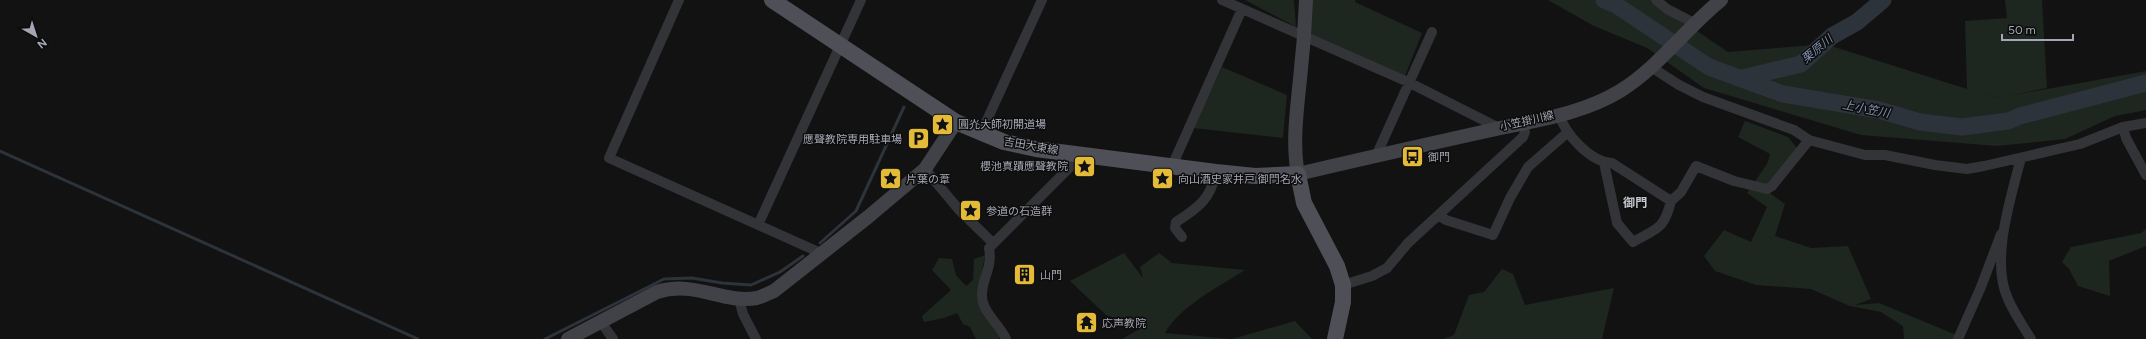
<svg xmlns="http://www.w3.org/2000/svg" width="2146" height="339" viewBox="0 0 2146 339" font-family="Figtree,'Noto Sans JP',sans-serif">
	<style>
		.green { fill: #1e2620 }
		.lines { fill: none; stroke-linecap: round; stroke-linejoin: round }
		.stream { stroke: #2c333b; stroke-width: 3 }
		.river { stroke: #2c333b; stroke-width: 17 }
		.street { stroke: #333438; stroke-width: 10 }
		.secondary { stroke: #414248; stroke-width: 14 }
		.primary { stroke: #4f5057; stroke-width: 16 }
		.labels { text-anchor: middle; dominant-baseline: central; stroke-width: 3; stroke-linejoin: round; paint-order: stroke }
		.street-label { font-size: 11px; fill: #a4a7b3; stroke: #0d0d0e }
		.poi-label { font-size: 11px; fill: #a4a7b3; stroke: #0d0d0e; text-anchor: start }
		.water-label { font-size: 12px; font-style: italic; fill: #7d92ac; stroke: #0d0d0e }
		.neighbourhood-label { font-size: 12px; font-weight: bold; fill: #c5c7cf; stroke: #0d0d0e }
	</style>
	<rect width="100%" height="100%" fill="#121213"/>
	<path class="green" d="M1245 0H1294L1296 27Z
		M1311 0H1355V2L1422 33 1405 76 1310 35Z
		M1548 0H1651L1728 52 1825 44 1967 89 1965 21 2007 18 2005 0H2042L2047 88 1998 98 1985 94 1997 98 2146 71V110L2115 116 2065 139 1997 146 1861 135 1704 88 1647 48 1592 25Z
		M1222 67 1287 95 1283 138 1193 128Z
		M1745 121 1788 137 1797 148 1770 186 1771 194 1785 204 1775 236 1811 248 1848 246 1871 299 1855 305 1879 303 1959 336 1958 339H1904L1903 326 1881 312 1850 306 1811 289 1756 285 1715 271 1704 256 1724 230 1751 242 1767 207 1747 193 1767 164 1770 154 1738 137Z
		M2146 229V246L2109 261 2110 296 2078 286 2069 269 2062 262 2071 247 2141 233Z
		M1124 253 1143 278 1140 267 1159 253 1172 263 1245 270C1220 286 1179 307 1165 333L1230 339H1122L1143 327 1106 315 1070 281Z
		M985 255 977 297 983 315 999 336V339H976L970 327 963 324 957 313 944 318 924 322 922 316 951 290 932 270 939 258 952 259 956 275 966 286 973 280 974 259Z
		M1502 269 1513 274 1525 305 1614 288 1602 339H1443L1454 335 1469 295 1484 292Z
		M1295 321 1312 339H1232Z"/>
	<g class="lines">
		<path class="stream" d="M0 151 418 339
			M820 243 856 211 904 107
			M545 339 664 279 692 278 722 283 751 285 780 272 803 256"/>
		<path class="river" d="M1604 0 1616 5 1709 67 1783 94 1879 110 1920 122 1962 127 2008 121 2020 116 2146 83
			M1742 78 1801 64 1832 36 1857 22 1883 0"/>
		<path class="street" d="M679 0 609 158 823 254
			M1222 0 1408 82 1499 128
			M1656 0 1667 9 1694 23
			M1651 67 1679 85 1703 97 1794 130 1809 140 1865 155H1885L1935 165 1967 169 1984 166 2080 144 2123 127 2146 123
			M1559 114C1565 134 1590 162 1612 163L1671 201 1681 192 1696 166 1734 181 1767 189 1772 186 1809 140
			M2123 127 2126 138 2146 175
			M981 133 1042 0
			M1376 156 1432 32
			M2021 158C2011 197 1990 261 2008 299 2014 313 2023 326 2031 339
			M1604 163 1617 223 1633 242C1657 228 1664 230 1671 201
			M1172 166 1242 9
			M925 169 960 211 993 243
			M1440 216 1446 220 1493 235 1510 198 1528 167 1568 132
			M758 225 861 0
			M1182 237 1175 228 1176 222C1198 208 1211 199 1216 172
			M1343 285 1372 276 1387 268 1408 243 1523 137 1525 132 1523 122
			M739 299 743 314 756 339
			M601 322 613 339
			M1006 339C1000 325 982 312 982 296 981 280 993 268 989 248L1073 164 1077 154
			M1958 339 1981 287 2001 234"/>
		<path class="secondary" d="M1306 0C1305 27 1303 53 1300 79 1297 110 1292 143 1298 174 1361 159 1424 145 1487 131 1531 121 1581 115 1620 91 1659 67 1686 28 1721 0
			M568 339 657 292C695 280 723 304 757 298 762 297 769 293 774 291L868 217 925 169 956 122"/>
		<path class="primary" d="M772 0 956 122 1004 142 1036 149 1216 172 1255 176 1298 174 1304 203 1337 266 1343 285V302L1335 339"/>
	</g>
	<defs>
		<symbol id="sight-square" viewBox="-11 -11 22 22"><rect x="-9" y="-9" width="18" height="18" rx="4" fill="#e4ba39" stroke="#0d0d0e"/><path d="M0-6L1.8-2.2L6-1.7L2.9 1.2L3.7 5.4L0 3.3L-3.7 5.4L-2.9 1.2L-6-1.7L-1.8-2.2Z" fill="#111"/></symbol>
		<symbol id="parking-square" viewBox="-11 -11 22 22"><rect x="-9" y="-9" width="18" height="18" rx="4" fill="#e4ba39" stroke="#0d0d0e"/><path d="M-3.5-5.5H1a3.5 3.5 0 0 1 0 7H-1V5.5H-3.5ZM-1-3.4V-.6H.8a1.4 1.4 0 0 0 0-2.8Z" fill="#111"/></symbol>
		<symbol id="bus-square" viewBox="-11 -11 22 22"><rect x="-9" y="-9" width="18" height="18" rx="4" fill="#e4ba39" stroke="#0d0d0e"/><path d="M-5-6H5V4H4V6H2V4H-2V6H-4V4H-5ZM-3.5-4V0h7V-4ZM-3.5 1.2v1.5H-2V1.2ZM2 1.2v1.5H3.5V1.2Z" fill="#111"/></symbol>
		<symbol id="building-square" viewBox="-11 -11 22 22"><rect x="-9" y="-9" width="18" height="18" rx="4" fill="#e4ba39" stroke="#0d0d0e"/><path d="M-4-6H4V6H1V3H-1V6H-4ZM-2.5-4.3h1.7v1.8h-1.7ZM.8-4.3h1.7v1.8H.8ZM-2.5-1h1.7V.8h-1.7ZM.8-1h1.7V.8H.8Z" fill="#111"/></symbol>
		<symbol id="temple-square" viewBox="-11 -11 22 22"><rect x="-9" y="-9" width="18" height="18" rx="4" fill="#e4ba39" stroke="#0d0d0e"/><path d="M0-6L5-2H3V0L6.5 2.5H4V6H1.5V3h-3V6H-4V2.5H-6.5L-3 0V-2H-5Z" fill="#111"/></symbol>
	</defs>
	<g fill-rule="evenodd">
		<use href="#sight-square" x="930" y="112" width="25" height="25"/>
		<use href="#parking-square" x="906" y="126" width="25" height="25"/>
		<use href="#bus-square" x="1400" y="144" width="25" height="25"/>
		<use href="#sight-square" x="1072" y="154" width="25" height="25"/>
		<use href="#sight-square" x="878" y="166" width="25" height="25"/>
		<use href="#sight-square" x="1150" y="166" width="25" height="25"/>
		<use href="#sight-square" x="958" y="198" width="25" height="25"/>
		<use href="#building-square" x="1012" y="262" width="25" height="25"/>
		<use href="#temple-square" x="1074" y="310" width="25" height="25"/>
	</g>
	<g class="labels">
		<g class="street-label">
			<text transform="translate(1527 121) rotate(-13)">小笠掛川線</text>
			<text transform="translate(1031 146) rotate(10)">吉田大東線</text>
		</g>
		<g class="poi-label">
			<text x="958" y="124">圓灮大師初開道場</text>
			<text x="902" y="139" text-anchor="end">應聲教院専用駐車場</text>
			<text x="1428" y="157">御門</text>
			<text x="1068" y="166" text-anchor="end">櫻池真蹟應聲教院</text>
			<text x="906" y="179">片葉の葦</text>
			<text x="1178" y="179">向山酒史家井戸 御門名水</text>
			<text x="986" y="211">参道の石造群</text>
			<text x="1040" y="275">山門</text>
			<text x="1102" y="323">応声教院</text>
		</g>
		<g class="water-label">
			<text transform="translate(1817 49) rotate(-40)">栗原川</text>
			<text transform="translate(1866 109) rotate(11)">上小笠川</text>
		</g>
		<g class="neighbourhood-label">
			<text x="1635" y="203">御門</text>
		</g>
	</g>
	<g transform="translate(36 36) rotate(141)" stroke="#0d0d0e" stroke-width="3" paint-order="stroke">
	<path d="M0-3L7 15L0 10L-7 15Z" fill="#a4a7b3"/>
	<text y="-6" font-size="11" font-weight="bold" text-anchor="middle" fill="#a4a7b3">N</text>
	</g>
	<path d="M2002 34v6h71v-6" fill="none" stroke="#a4a7b3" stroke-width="2"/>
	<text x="2008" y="34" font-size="12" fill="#a4a7b3" stroke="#0d0d0e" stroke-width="3" paint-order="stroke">50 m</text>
</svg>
